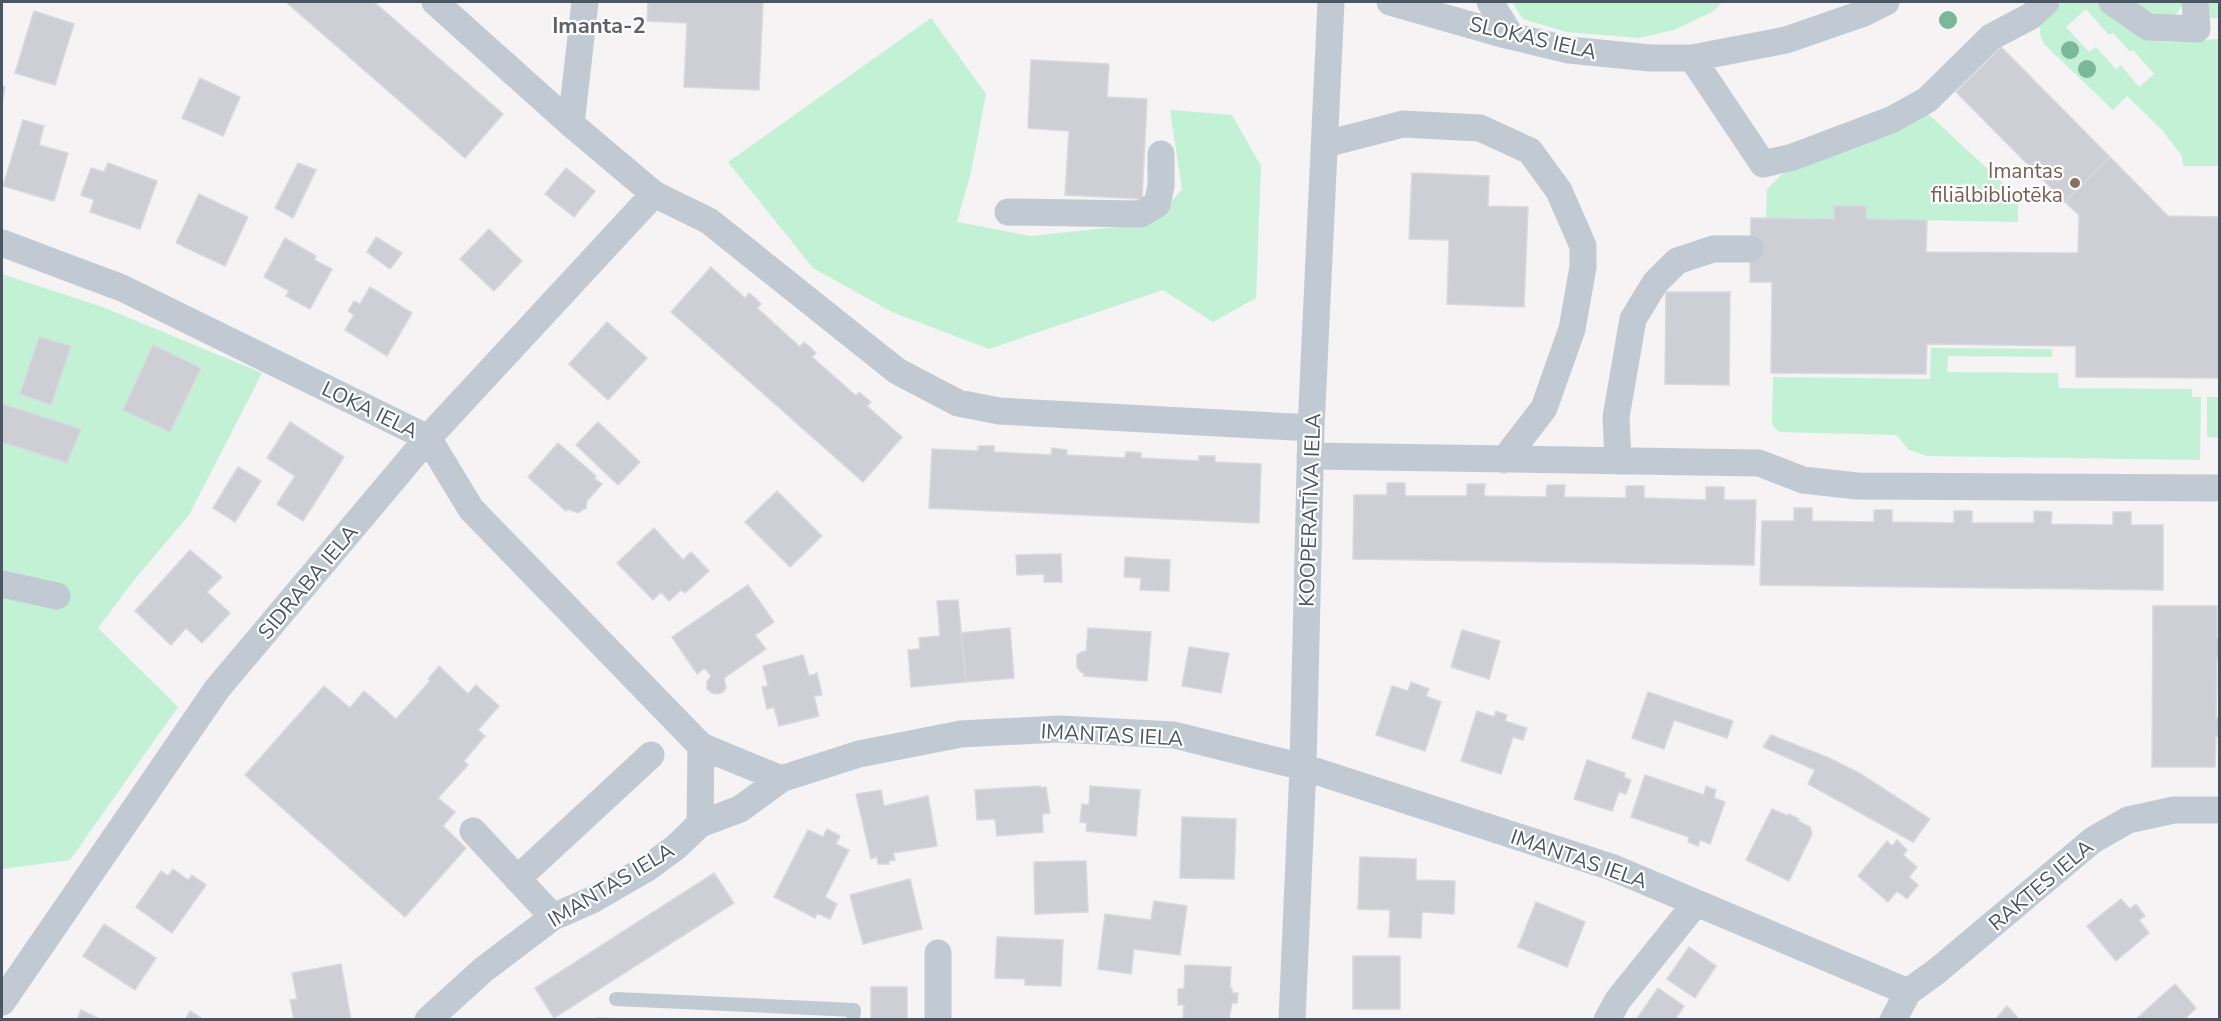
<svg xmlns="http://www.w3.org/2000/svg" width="2221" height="1021" viewBox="0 0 2221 1021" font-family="'Nunito Sans',sans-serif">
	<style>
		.green { fill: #c3f1d5; fill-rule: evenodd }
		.building { fill: #cdcfd5; stroke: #d7d9de; stroke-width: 1.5 }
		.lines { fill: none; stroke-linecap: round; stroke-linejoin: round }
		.lane { stroke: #c1cad2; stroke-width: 14 }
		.street { stroke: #c1cad2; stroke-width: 27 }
		.tree { fill: #7bb799 }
		.education-dot { fill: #8d6e63; stroke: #fff; stroke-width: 2 }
		.labels { text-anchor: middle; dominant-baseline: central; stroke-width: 4.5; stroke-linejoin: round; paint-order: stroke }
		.street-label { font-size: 21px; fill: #4a5661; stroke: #fff }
		.education-label { font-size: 21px; fill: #785e54; stroke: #fff; text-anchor: end }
		.neighbourhood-label { font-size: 22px; font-weight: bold; fill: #5f6368; stroke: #fff }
	</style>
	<rect width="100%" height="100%" fill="#f5f3f3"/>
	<path class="green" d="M1512 2H1723L1712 12 1674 30 1639 38 1566 32 1523 19Z
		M2063 2H2102L2147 39 2168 42 2219 39V166H2183L2182 156 2162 130 2127 96 2113 110 2044 44C2032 22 2048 15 2063 2ZM2086 9 2109 35 2113 33 2130 52 2133 50 2154 74 2139 87 2121 65 2116 69 2096 47 2089 52 2066 27Z
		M2127 2H2183C2172 34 2146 13 2127 2Z
		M2205 2H2219V18H2206Z
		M931 18 986 94 971 172 957 222 1031 236 1153 223 1182 189 1170 110 1232 115 1261 166 1256 298 1213 322 1163 290 989 349 892 312 813 268 728 162Z
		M1927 113 2018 197V222L1866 219V206H1834V219H1766L1767 189 1781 175 1796 167Z
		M2 274 105 308 262 373 189 515 134 580 98 628 178 707 70 860 2 869Z
		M1931 348 2052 349V357L1948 356 1947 372 2058 373 2059 388 2192 389V397H2201L2200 460 1927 456 1909 450 1896 435 1779 432 1772 425 1773 377 1930 379Z
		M2207 397H2219V460L2218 438 2207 437Z"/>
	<path class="building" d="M286 2H374L503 114 465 158Z
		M648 2H763L759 90 684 87 687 23 647 21Z
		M34 11 74 24 55 85 15 73Z
		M2001 47 2110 157 2065 202 1956 92Z
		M1031 60 1109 64 1107 97 1147 99 1142 199 1065 195 1069 131 1028 128Z
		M200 78 240 97 223 136 182 118Z
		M2 86 5 87 2 105Z
		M23 120 44 126 39 145 68 153 54 201 3 186Z
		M2110 157 2168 216 2220 217V378L2076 377V346L1927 344 1926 374 1771 373 1772 282H1750L1751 218 1834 219V206H1866V219L1927 220 1926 252 2078 253 2079 215 2065 202Z
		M108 163 157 181 140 229 90 212 94 200 81 195 91 168 104 172Z
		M298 163 316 170 293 218 275 208Z
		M566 168 595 191 574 217 545 194Z
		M1412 173 1489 176 1488 206 1528 207 1524 307 1447 304 1449 240 1409 239Z
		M199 194 248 217 225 266 176 243Z
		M489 229 522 261 494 291 460 259Z
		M376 237 402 253 390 269 367 252Z
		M285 238 316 256 314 260 332 269 310 309 286 296 289 291 264 277Z
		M711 267 745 298 749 293 755 298 761 304 757 308 800 347 804 342 810 347 816 353 812 357 856 396 859 392 871 402 867 406 902 437 863 482 671 312Z
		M370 287 412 313 387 356 345 330 354 315 348 311 354 301 360 304Z
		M1666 292H1730L1729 385 1665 384Z
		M607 322 647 358 608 400 569 364Z
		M39 337 71 346 51 405 20 394Z
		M153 345 201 368 170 432 123 410Z
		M2 404 81 429 67 463 2 442Z
		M290 422 344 457 303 521 277 504 295 476 267 458Z
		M598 422 640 462 618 485 576 445Z
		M558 443 596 476 594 478 602 484 587 501 586 508 578 513 568 509 566 511 528 477Z
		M978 446H994V452L1051 455 1052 448 1067 450V455L1125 458 1126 452H1133L1141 453V458L1199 461V456H1215V462L1261 464 1259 523 929 508 932 449 978 451Z
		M238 467 261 481 235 522 213 508Z
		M1387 483H1405V496H1467V484H1485L1484 496 1546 497 1547 485H1565L1564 497 1626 498V486H1644V498L1706 500V487H1724V500H1756L1754 565 1353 559 1354 495H1387Z
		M777 491 822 536 790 567 745 522Z
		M1794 508H1812V521L1874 522V510H1892V522L1954 523V511H1972V523H2034V511L2052 512 2051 524 2113 525V512H2131V525H2163V590L1760 585 1762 521H1794Z
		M654 528 683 560 691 552 709 571 685 593 681 590 669 601 661 592 653 600 617 563Z
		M190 550 222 577 207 592 230 613 202 643 186 628 171 645 135 611Z
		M1061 554 1062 582H1044V574L1017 575 1016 555Z
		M1125 557 1170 560 1169 591 1140 590 1141 578 1124 577Z
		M748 585 774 622 755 635 766 649 724 678 726 688 723 692 718 694 712 693 707 689V682L711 676 705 668 697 674 672 637Z
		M958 600 966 682 911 687 908 650 920 649 919 638 940 636 937 601Z
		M2153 606H2217V638L2220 639V657H2217L2216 718H2220V736H2216L2215 767H2152Z
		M1010 628 1014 678 966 682 961 633Z
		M1088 628 1151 632 1147 681 1084 676V673L1081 672 1077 667V655L1083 651 1086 652Z
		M1462 630 1500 641 1489 679 1451 667Z
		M1189 647 1229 653 1221 693 1182 686Z
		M803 655 809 676 817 673 822 695 814 696 819 716 779 726 774 707 767 709 762 687 768 686 763 666Z
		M439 666 468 694 476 685 499 706 478 730 485 736 464 761 468 765 438 798 455 812 443 826 466 848 405 917 245 775 324 686 350 708 364 691 396 719 430 681 428 679Z
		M1411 682 1429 689 1426 696 1441 702 1425 751 1376 735 1392 686 1408 691Z
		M1648 692 1733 721 1727 738 1674 720 1664 749 1632 738Z
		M1477 711 1494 717 1496 711 1507 715 1505 721 1527 728 1523 740 1513 737 1501 774 1461 761Z
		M1771 735 1829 758 1861 774 1930 819 1913 842 1808 784 1815 770 1763 747Z
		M1587 760 1625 773 1624 777 1631 780 1626 794 1619 792 1612 811 1574 799Z
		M1645 775 1704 795 1706 786 1716 790 1714 798 1725 802 1710 844 1700 840 1698 846 1688 842 1689 837 1631 817Z
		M1040 786V788L1046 787 1050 813 1042 814 1043 832 997 836 995 819 977 820 975 790Z
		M1090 786 1140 790 1136 836 1086 831 1087 823 1080 822 1082 804 1089 805Z
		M881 790 884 806 928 796 937 846 893 853 895 860 889 861V864H878L877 856 871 859 856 794Z
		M1772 809 1788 816 1789 814 1799 819 1798 821 1810 827 1812 834 1789 881 1746 860Z
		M1182 817 1236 819 1234 879 1180 878Z
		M827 829 840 836 836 844 849 850 825 897 837 904 830 919 817 913 815 918 774 897 808 830 823 837Z
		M1897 840 1907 850 1903 855 1917 867 1909 877 1918 885 1907 899 1897 891 1888 902 1858 876 1887 841 1892 846Z
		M1360 857 1416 859V880L1455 881 1454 914 1422 912 1421 938 1389 937 1390 910 1358 909Z
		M1086 861 1088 912 1035 914 1034 862Z
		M173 869 188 880 192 875 206 885 172 933 136 907 161 871 168 876Z
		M714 873 734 903 554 1018 535 988Z
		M910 879 922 929 863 944 850 895Z
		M2121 899 2130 909 2136 904 2145 916 2139 920 2149 933 2116 961 2087 926Z
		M1154 901 1187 906 1180 955 1134 949 1131 974 1098 969 1105 914 1151 920Z
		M1536 902 1585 922 1567 967 1518 947Z
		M104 924 156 958 135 990 83 956Z
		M997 937 1063 940 1061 986 1025 985V979L995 978Z
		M1689 947 1716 966 1695 998 1667 979Z
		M1353 956H1400V1009H1353Z
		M341 964 351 1020 294 1019 290 1000 297 999 292 973Z
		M1185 965 1231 967 1230 988H1232V993H1238L1237 1003H1232L1229 1020H1183L1184 1005H1178V989H1184Z
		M2175 984 2196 1008 2184 1020H2135Z
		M871 987H907V1020H871Z
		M1658 988 1684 1006 1675 1020H1636Z
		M2007 1006 2020 1020H1995Z
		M81 1010 102 1020H77Z
		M190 1011 204 1020H185Z
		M597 1018 658 1020H597Z"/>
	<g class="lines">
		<path class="lane" d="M616 999 854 1010 853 1020"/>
		<path class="street" d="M435 2 571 124 654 194 709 221 897 371 958 403 999 411 1311 428
			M1390 2 1502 34 1569 50 1650 58H1692L1786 40 1864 13 1886 2
			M1490 2 1511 36
			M2112 2 2148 27 2197 29 2195 2
			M1692 58 1763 164 1793 157 1891 120 1927 100 1991 37 2031 16 2046 2
			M571 124 585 2
			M1326 144 1403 124 1480 128 1530 151 1559 191 1583 246V267L1572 329 1544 408 1504 460
			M1008 212 1141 214 1157 204 1161 186V154
			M2 243 122 288 428 438 471 509 701 746
			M1310 456 1759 463 1803 480 1857 486 2220 488
			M1618 461 1616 417 1633 319 1655 283 1677 261 1713 249H1750
			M2 584 57 596
			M700 824 701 746 781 779
			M473 831 553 917
			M517 879 651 755
			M2 1002 217 689 428 438 654 194
			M428 1020 483 970 553 917 592 900 649 867 676 847 700 824 740 809 781 779 859 754 961 734 1059 729 1174 735 1303 767 1611 867 1908 992
			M938 1020V953
			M1292 1020 1303 767 1311 428 1331 2
			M1607 1020 1618 1000 1696 903
			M1893 1020 1908 992 1937 971 2093 840 2128 820 2174 810H2220"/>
	</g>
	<g class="tree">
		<circle cx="1948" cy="20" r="9"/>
		<circle cx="2070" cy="50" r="9"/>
		<circle cx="2087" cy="69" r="9"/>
	</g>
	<circle class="education-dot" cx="2075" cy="183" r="6"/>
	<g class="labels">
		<g class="street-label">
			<text transform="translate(1533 38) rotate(13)">SLOKAS IELA</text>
			<text transform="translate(370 410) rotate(26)">LOKA IELA</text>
			<text transform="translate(1310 510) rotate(-88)">KOOPERATĪVA IELA</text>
			<text transform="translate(308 582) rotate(-50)">SIDRABA IELA</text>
			<text transform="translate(1112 735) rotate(3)">IMANTAS IELA</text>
			<text transform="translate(1579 859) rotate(19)">IMANTAS IELA</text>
			<text transform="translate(611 885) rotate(-31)">IMANTAS IELA</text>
			<text transform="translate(2041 885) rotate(-40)">RAKTES IELA</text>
		</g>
		<g class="education-label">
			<text x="2063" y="171">Imantas<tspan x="2063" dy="24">filiālbibliotēka</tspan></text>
		</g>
		<g class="neighbourhood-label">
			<text x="599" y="26">Imanta-2</text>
		</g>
	</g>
	<rect width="2221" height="1021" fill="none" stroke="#4a5661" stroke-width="6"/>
</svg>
